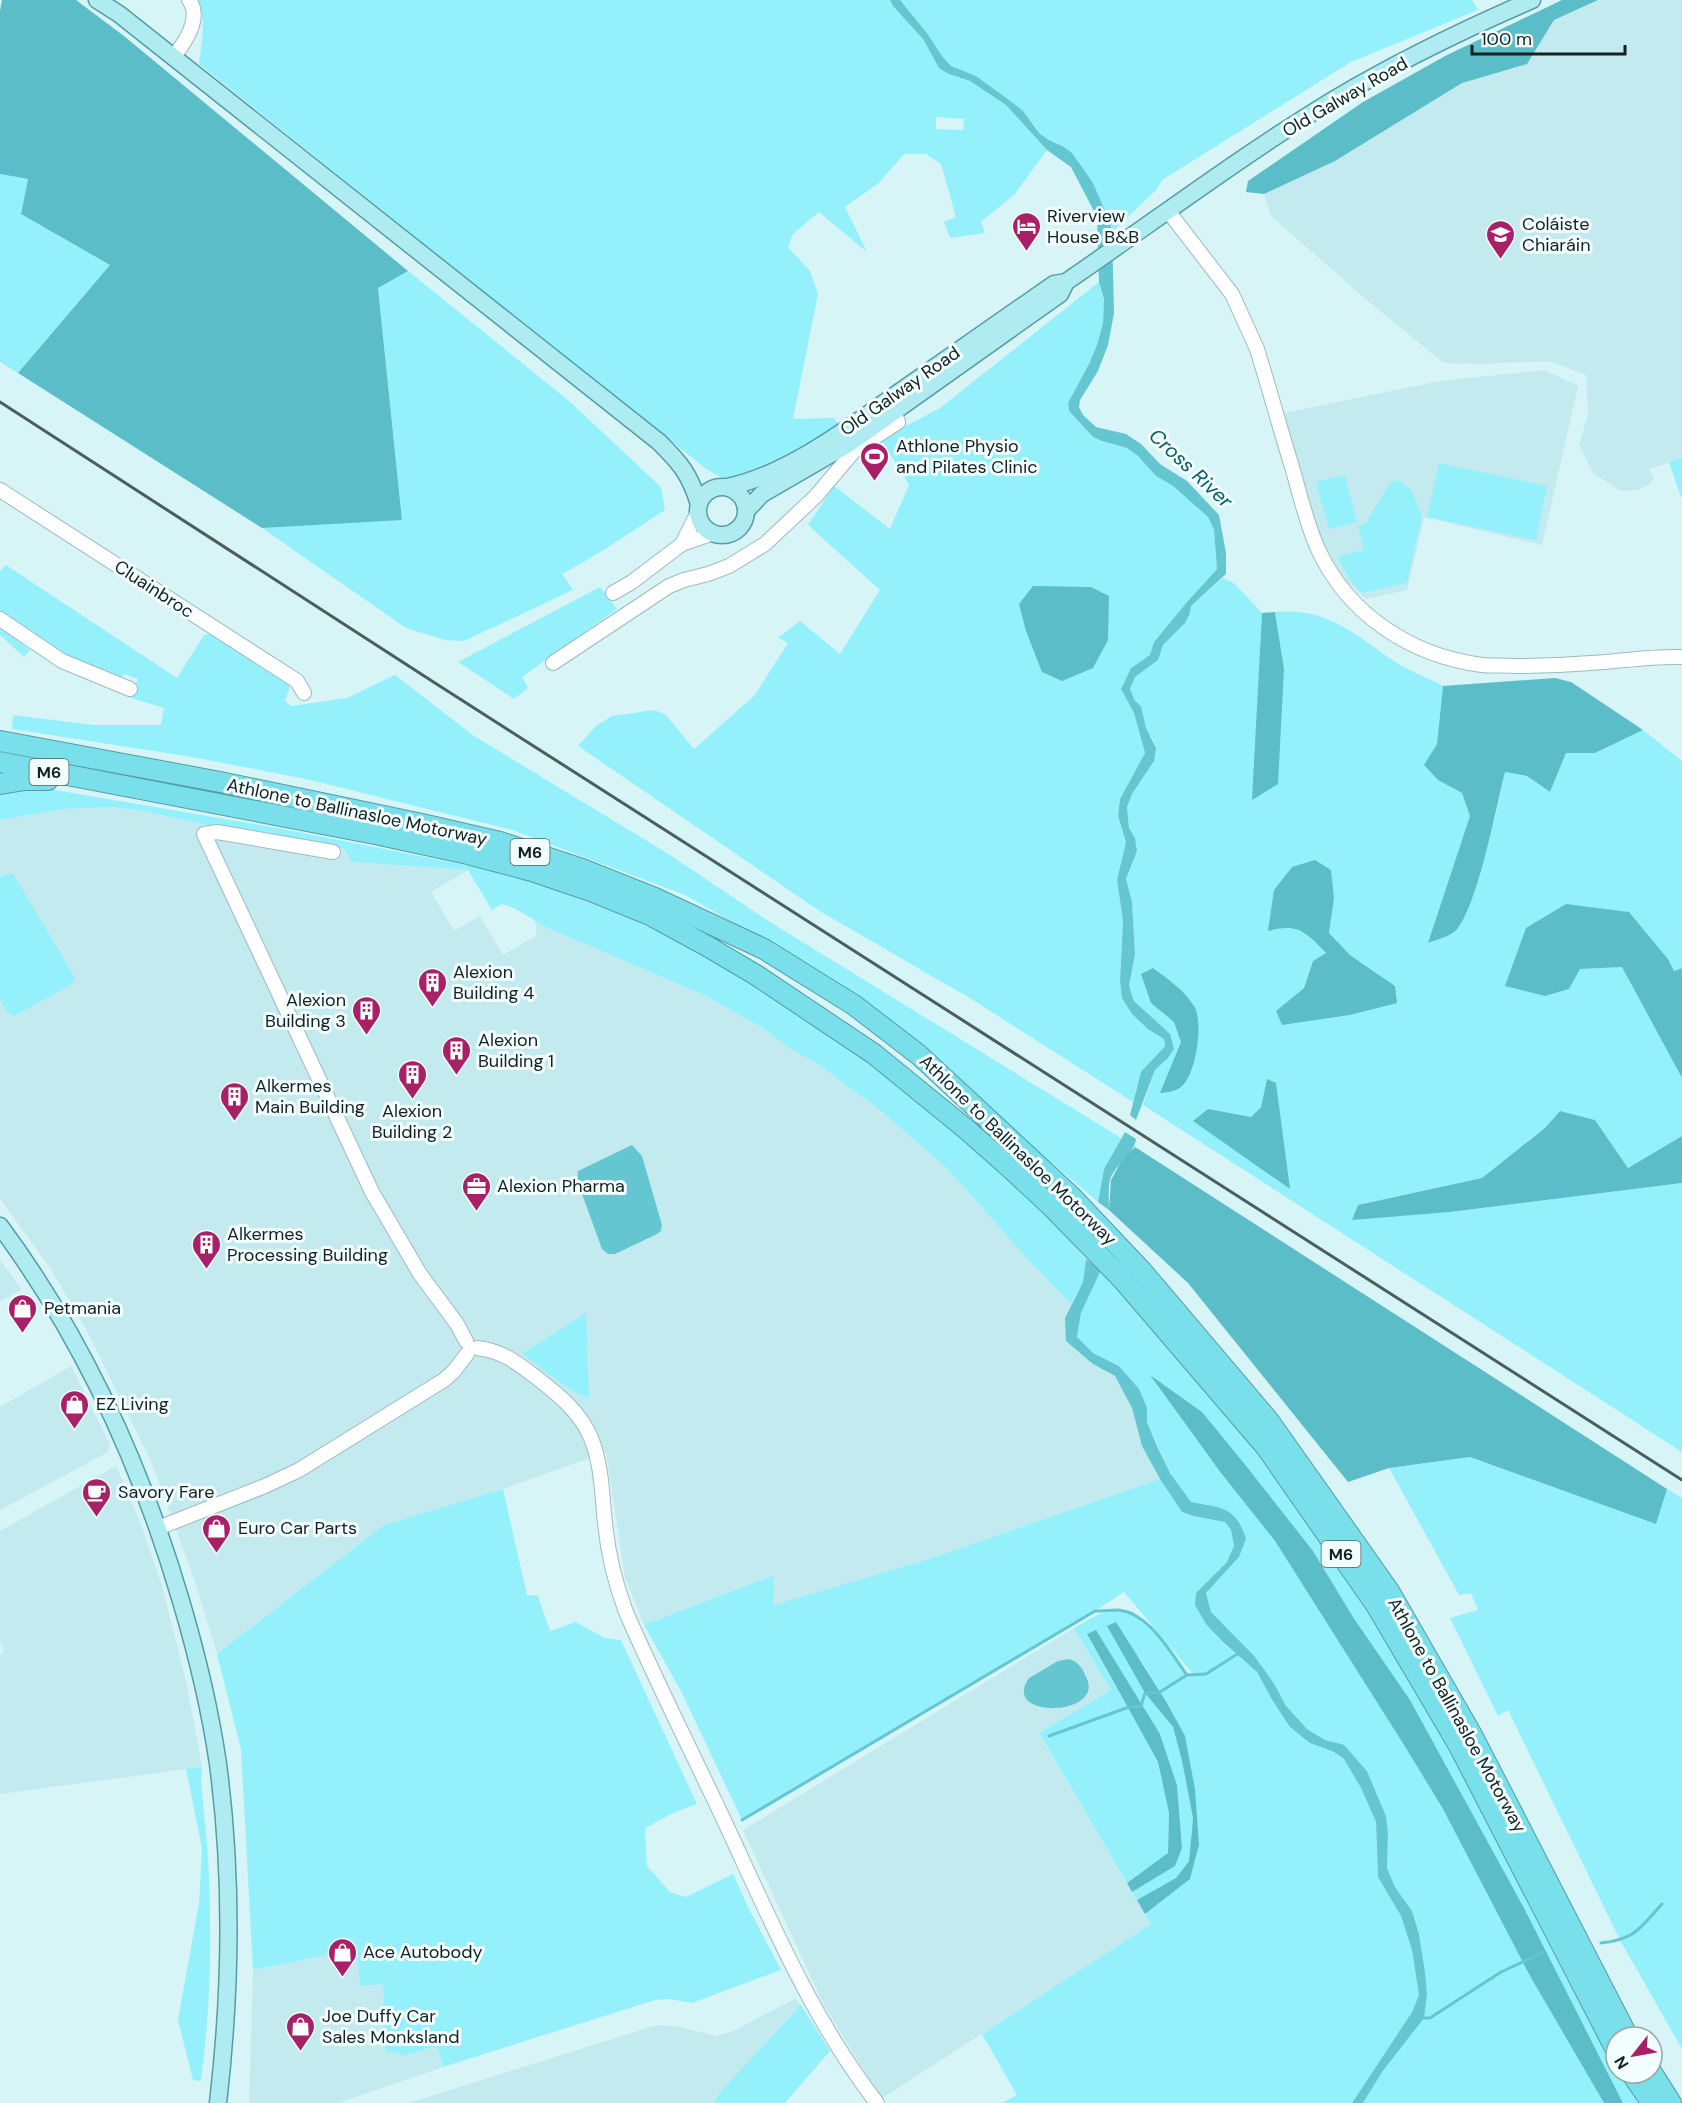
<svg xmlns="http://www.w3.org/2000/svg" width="1682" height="2103" viewBox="0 0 1682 2103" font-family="'DM Sans',sans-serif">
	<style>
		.built { fill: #c3eaee }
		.green { fill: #94f1fc; fill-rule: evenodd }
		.forest { fill: #5abdc7 }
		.water { fill: #64c6d1 }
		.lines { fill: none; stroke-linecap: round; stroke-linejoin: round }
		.stream { stroke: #64c6d1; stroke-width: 3 }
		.minor-casing { stroke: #9fbbbe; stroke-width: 16 }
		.major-casing { stroke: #569ca4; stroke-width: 19 }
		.highway-casing { stroke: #569ca4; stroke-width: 22 }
		.minor { stroke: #fff; stroke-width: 14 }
		.major { stroke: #afecf2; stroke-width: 16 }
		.highway { stroke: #79dfea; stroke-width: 20 }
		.rail { stroke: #4d5d5e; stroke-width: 3 }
		.labels { text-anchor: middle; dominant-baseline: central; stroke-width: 6; stroke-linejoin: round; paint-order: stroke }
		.shield { fill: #f2fdfe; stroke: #576263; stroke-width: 1.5 }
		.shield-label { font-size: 16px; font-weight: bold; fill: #152021 }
		.street-label { font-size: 18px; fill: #152021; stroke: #f2fdfe }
		.poi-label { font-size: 18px; fill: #152021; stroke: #f2fdfe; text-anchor: start }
		.water-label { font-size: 20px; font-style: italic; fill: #025d65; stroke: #f2fdfe }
	</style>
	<rect width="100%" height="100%" fill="#d7f4f7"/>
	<path class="built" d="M1598 0H1682V458L1649 469 1654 478 1650 484 1637 490 1621 491 1593 473 1579 445 1588 414 1586 375 1550 361 1480 364 1444 363 1368 301 1271 216 1264 194 1335 161 1462 83 1527 64 1554 20Z
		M1545 370 1578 386 1542 545 1424 517 1407 590 1366 599 1340 576 1318 536 1284 413 1440 381Z
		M109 807 144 811 220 828 345 849 353 862 468 870 431 892 454 931 480 916 503 955 536 936V924L532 918 548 928 702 994 763 1028 788 1047 818 1063 880 1110 949 1170 1022 1253 1071 1304 1065 1318 1093 1364 1115 1376 1123 1389 1132 1408 1142 1446 1160 1479 923 1561 773 1605V1575L644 1625 625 1577 606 1452 503 1489 384 1525 217 1654 194 1578 151 1461 87 1331 49 1266 0 1199V820L64 809Z
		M0 1260 22 1290 0 1301Z
		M71 1366 110 1444 108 1452 0 1510V1407Z
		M116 1466 140 1522 162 1586 187 1685 202 1767 0 1794V1655L4 1651 0 1641V1531Z
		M1074 1628 1111 1690 1039 1734 1151 1924 881 2099 823 2003 743 1830Z
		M358 1949 360 1986 383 1983 394 2052 403 2056 437 2046 443 2067 338 2103H249L253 1970Z
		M795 1999 801 2005 721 2091 714 2103H409L657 2025 675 2026 716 2036 731 2032Z"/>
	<path class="green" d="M196 0H890L893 6 923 39 932 55 957 77 970 81 1006 105 1047 150 1014 195 981 222 985 233 950 238 944 222 956 217 941 164 926 154H904L879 183 845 207 867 252 819 212 793 234 788 247 810 271 818 294 793 419 834 418 841 427 765 472 729 482 705 468 199 64C201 44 208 18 196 0ZM936 117 964 119 963 130 936 129Z
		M900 0H1472L1478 10 1351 62 1162 180 1157 189 1112 232 1110 222 1093 183 1057 143 1049 140 1040 134 1035 126 1009 100 976 76 951 66 942 56 927 33Z
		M0 174 28 179 21 214 110 265 18 373 0 362Z
		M408 271 569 401 661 487 665 510 599 553 562 574 573 590 464 641 445 640 406 628 262 528 402 519 378 287Z
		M1099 282 1104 299 1103 323 1097 345 1089 364 1068 403 1069 411 1093 437 1102 441 1127 448 1138 456 1156 476 1173 486 1208 517 1214 530 1217 569 1187 602 1154 642 1150 655 1131 668 1121 689 1134 713 1145 753 1120 799 1118 816 1126 842 1117 880 1123 921 1120 980 1149 1030 1164 1039 1165 1046 1141 1072 1133 1102 973 1000 818 910 578 746 596 726 612 716 654 710 665 714 694 749 754 696 788 643 778 638 800 621 840 654 880 590 808 525 834 486 890 529 909 485 881 439 940 408Z
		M1682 458V500L1669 462Z
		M1439 463 1547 486 1536 540 1427 517Z
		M1345 475 1357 522 1329 529 1316 482Z
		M1398 480 1411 489 1422 516 1407 583 1362 593 1350 580 1337 557 1364 550 1358 526 1369 522 1368 519 1390 483Z
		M6 565 177 678 205 634 208 635 210 633 287 682 290 686 285 701 291 706 347 698 395 675 474 736 667 853 770 922 1121 1138 1104 1169 1098 1202 840 984 685 895 512 830 306 779 192 757 12 729 13 715 94 725H161L164 708 131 698 138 679 124 674 121 679 65 659 0 614V571Z
		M1223 578 1235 584 1262 613 1253 799 1284 669 1275 612C1329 607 1356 636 1397 663 1411 672 1428 678 1443 686L1437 744 1438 780 1462 793 1470 816 1460 850 1483 859 1495 818 1505 772 1527 776 1550 792 1566 753H1595L1643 730 1682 761V968L1674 971 1668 959 1629 912 1505 986 1545 996 1569 989 1580 969 1622 967 1682 1078V1136L1628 1168 1595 1120 1560 1111 1545 1128 1482 1178 1358 1205 1353 1219 1450 1212 1682 1183V1452L1143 1105 1155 1070 1168 1058 1174 1049 1151 1017 1134 1001 1129 986 1135 954 1132 902 1126 879 1137 851 1135 838 1129 828 1127 807 1132 794 1154 761V742L1146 728 1141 706 1135 701 1130 689 1135 677 1158 660 1163 645 1185 623 1190 613 1191 606ZM1334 899 1329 933 1350 955 1377 973 1396 1002 1350 1015 1282 1025 1276 1011 1304 988 1313 961 1326 953 1305 933 1287 926ZM1267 1079 1289 1189 1251 1117 1261 1107Z
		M600 587 617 609 522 677 528 688 514 699 458 662Z
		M0 628 30 650 24 657 0 635Z
		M37 787 278 828 470 866 522 879 570 895 636 921 724 964 883 1069 1039 1205 1086 1259 1083 1282 1071 1304 1022 1253 949 1170 880 1110 818 1064 788 1047 763 1028 702 994 548 928 514 908 502 904 492 910 468 870 352 862 345 849 220 828 144 811 109 807 64 809 0 820V791Z
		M10 873 14 875 74 976 75 980 70 985 14 1016 8 1013 0 999V877Z
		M1101 1270 1118 1287 1263 1456 1362 1595 1432 1714 1564 1973 1616 2063V2073H1622L1641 2103H1623L1524 1908 1410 1700 1353 1617 1313 1551 1247 1467 1152 1377 1221 1473 1275 1541 1404 1745 1443 1809 1530 1976 1604 2103H1363L1427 1994 1425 1972 1419 1934 1412 1911 1395 1887 1387 1868 1388 1832 1386 1816 1367 1771 1344 1746 1325 1740 1307 1729 1286 1706 1275 1685 1211 1612 1206 1593 1239 1557 1246 1539 1223 1509 1191 1503 1170 1473 1147 1422V1408L1119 1366 1093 1353 1077 1337 1081 1313Z
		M586 1313 589 1398C564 1390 544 1368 522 1354Z
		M1470 1457 1656 1524 1667 1489 1682 1498V2049L1620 1940 1508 1710 1498 1716 1450 1618 1478 1610 1471 1593 1459 1595 1389 1468Z
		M1160 1479 1182 1512 1193 1516 1225 1522 1231 1530 1234 1546 1227 1562 1196 1593 1224 1644 1257 1672 1271 1698 1310 1743 1334 1752 1344 1759 1361 1788 1376 1822 1378 1877 1401 1916 1412 1950 1419 1995 1412 2012 1352 2103H1002L1017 2095 982 2034 1151 1924 1145 1914 1190 1879 1199 1845 1185 1736 1167 1703 1139 1657 1145 1693 1173 1727 1182 1761 1193 1818 1189 1860 1176 1878 1137 1900 1132 1892 1174 1866 1182 1848 1177 1785 1160 1734 1141 1706 1087 1635 1158 1762 1169 1813 1168 1854 1127 1883 1039 1733 1111 1690 1074 1628C1084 1623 1096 1614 1107 1611 1141 1602 1170 1652 1187 1674H1193L1124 1592 1095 1611 742 1820 681 1691 644 1625 774 1575 773 1605 923 1561Z
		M503 1489 527 1595 538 1596 550 1631 576 1622 605 1638 621 1640 697 1804 677 1811 645 1828 647 1866 670 1892 686 1897 733 1874 750 1911 781 1970 692 2003 669 1999 655 2000 443 2067 437 2046 403 2056 394 2052 386 2053 383 1984 360 1986 357 1949 253 1970 241 1749 217 1654 384 1525Z
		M202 1767 201 1782C204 1814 208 1847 209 1879 212 1946 210 2014 201 2081L193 2080 178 2020 199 1903 202 1848 186 1769Z
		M801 2005 830 2051 785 2103H714L721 2091Z"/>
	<path class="forest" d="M2 0H76L124 36 408 271 378 288 402 520 262 528 18 373 110 265 21 214 28 179 0 174V11Z
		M1562 0H1598L1554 20 1527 64 1462 83 1335 161 1264 194 1246 192 1248 181 1363 102 1447 55Z
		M1033 586 1091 587 1109 596 1108 640 1093 668 1062 681 1042 672 1026 631 1019 604Z
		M1275 612 1284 669 1278 784 1252 800 1262 613Z
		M1555 678 1571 682 1643 730 1595 753H1566L1550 792 1527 776 1505 772C1497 803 1476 915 1454 932 1447 937 1436 940 1428 943L1470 816 1462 793 1438 780 1424 765 1437 744 1443 686Z
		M1315 860 1331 870 1334 899 1329 933 1350 955 1395 986 1397 1003 1350 1015 1282 1025 1276 1011 1304 988 1313 961 1326 953C1305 932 1299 923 1268 931L1274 890 1292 867Z
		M1566 904 1629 912 1668 959 1674 971 1682 968V1078L1622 967 1580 969 1569 989 1545 996 1505 986 1526 928Z
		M1153 968C1168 979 1184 990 1194 1006 1204 1022 1196 1074 1182 1086 1175 1092 1169 1092 1160 1093L1181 1042 1174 1022 1151 1003 1141 974Z
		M1267 1079 1276 1083 1290 1189 1193 1121 1208 1109 1251 1117 1261 1107Z
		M1560 1111 1595 1120 1628 1168 1682 1136V1183L1450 1212 1352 1220 1358 1205 1482 1178 1545 1128Z
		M1135 1147 1667 1489 1656 1524 1470 1457 1389 1468 1348 1482 1188 1283 1109 1210 1111 1180 1122 1160Z
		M1150 1375 1202 1412 1247 1467 1313 1551 1353 1617 1410 1700 1524 1908 1623 2103H1604L1530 1976 1443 1809 1404 1745 1275 1541 1221 1473Z
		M1116 1622 1167 1703 1185 1736 1195 1789 1199 1845 1190 1879 1145 1914 1137 1900 1176 1878 1189 1861 1193 1818 1182 1761 1173 1727 1145 1693 1107 1626Z
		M1096 1630 1160 1734 1177 1785 1182 1848 1175 1866 1132 1892 1127 1883 1168 1853 1169 1813 1158 1762 1087 1634Z"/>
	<path class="water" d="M890 0H900L927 33 942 56 951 66 976 76 1009 100 1023 111 1040 134 1049 140 1064 147 1072 153 1093 183 1110 222 1112 232 1114 313 1108 345 1098 371 1080 400 1079 407 1083 415 1096 427 1126 434 1141 444 1160 464 1187 481 1219 515 1226 553V574L1191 606 1190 613 1185 623 1163 645 1158 660 1135 677 1130 689 1135 701 1141 706 1146 728 1156 748 1154 761 1132 794 1127 807 1129 828 1135 838 1137 851 1126 879 1132 902 1135 954 1129 986 1134 1001 1170 1034 1174 1049 1168 1058 1155 1070 1136 1120 1130 1115 1141 1072 1165 1046 1164 1039 1149 1030 1132 1014 1122 998 1120 980 1123 921 1117 880 1126 842 1118 816 1120 799 1145 753 1134 713 1121 689 1131 668 1150 655 1154 642 1187 602 1217 569 1214 530 1208 517 1173 486 1156 476 1138 456 1127 448 1102 441 1093 437 1069 411 1068 403 1089 364 1097 345 1103 323 1104 299 1099 282 1097 217 1071 167 1047 150 1006 105 970 81 949 74 939 68 923 39 893 6Z
		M1125 1132 1136 1139C1134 1155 1115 1164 1110 1180 1108 1189 1109 1201 1109 1210L1098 1202 1104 1169Z
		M632 1145 642 1156 662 1225 661 1231 657 1234 615 1254H608L602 1249 577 1180 578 1171Z
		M1086 1259 1101 1270 1081 1313 1077 1337 1093 1353 1119 1366 1139 1389 1147 1408V1422L1157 1446 1170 1473 1191 1502C1221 1508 1236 1506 1246 1539L1239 1557 1206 1593 1211 1612 1255 1657 1275 1685 1286 1706 1307 1729 1325 1740 1344 1745 1367 1771 1386 1816 1388 1832 1387 1868 1395 1887 1412 1911 1419 1934 1425 1972 1427 1994 1424 2018 1382 2072 1363 2103H1352L1412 2012 1419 1995 1412 1950 1401 1916 1378 1877 1376 1822 1361 1788 1344 1759 1334 1752 1310 1743 1290 1727 1271 1698 1257 1672 1224 1643 1206 1624 1195 1605 1196 1593 1227 1562 1234 1546 1231 1530 1225 1522 1193 1516 1182 1512 1160 1479 1142 1446 1132 1408 1115 1376 1093 1364 1066 1341 1065 1318 1083 1282Z
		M1069 1659C1079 1662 1083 1669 1087 1679 1103 1717 1000 1719 1029 1678L1058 1661Z"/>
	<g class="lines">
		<path class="stream" d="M1049 1736 1129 1707 1141 1706 1145 1693 1160 1692 1187 1675
			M742 1820 1095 1611C1103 1611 1111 1610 1119 1610 1150 1614 1170 1652 1187 1675L1206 1674 1239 1653
			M1601 1943C1636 1939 1640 1928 1662 1904
			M1420 2018H1430L1501 1972 1542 1953"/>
		<defs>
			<path id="minor" d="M173 57C185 43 202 18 189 0
				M1168 211 1232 294 1257 349C1269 388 1280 428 1292 467 1300 494 1306 523 1318 549 1348 615 1412 656 1482 665 1492 666 1503 665 1514 666 1540 666 1566 665 1591 663 1621 661 1652 656 1682 657
				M0 490 297 681 304 693
				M682 544 698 512
				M613 593 632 582 682 544 714 533
				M0 619 62 661 130 689
				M553 663 669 586 684 580 708 574 729 566 765 544 816 496 854 451 898 422 894 411
				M333 852 217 832 204 834 372 1192 420 1274 457 1324 466 1341
				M477 1348C503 1351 516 1362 537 1378 559 1395 580 1412 591 1438 602 1465 602 1495 605 1523 608 1554 615 1583 626 1612 658 1686 695 1758 729 1831 772 1924 814 2022 877 2103
				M158 1528 265 1486 299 1470 444 1380 454 1371 467 1354"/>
			<path id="major" d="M97 0 119 14 659 442C681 464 689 473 699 504
				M727 487C788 475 854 424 905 388 954 354 1004 319 1054 284L1066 282C1155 221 1241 156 1333 100 1397 62 1465 29 1532 0
				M698 511a24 24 0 1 1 48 0a24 24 0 1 1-48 0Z
				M746 511 762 494 850 443 1060 294 1066 282
				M0 1226C83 1338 142 1468 181 1601 197 1655 210 1709 218 1764 233 1877 231 1991 218 2103"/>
			<path id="highway" d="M0 741 220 782 422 824 500 842 582 869 655 898 764 949 854 1005 919 1055 1072 1197 1141 1270 1269 1421 1389 1591 1472 1735 1628 2037
				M0 762 375 834 468 854 532 871 591 891 650 915 707 946 756 975 874 1054 966 1129 1009 1167 1053 1208 1123 1280 1266 1447 1376 1605 1459 1746 1616 2050
				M0 784 25 780H48
				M1631 2073 1652 2103
				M1652 2073 1671 2103"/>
		</defs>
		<use href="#minor" class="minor-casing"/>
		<use href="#major" class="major-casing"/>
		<use href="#highway" class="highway-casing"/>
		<use href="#minor" class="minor"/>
		<use href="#major" class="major"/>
		<use href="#highway" class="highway"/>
		<path class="rail" d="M0 402 435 683 1682 1480"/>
	</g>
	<defs>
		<symbol id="hotel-pin" viewBox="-11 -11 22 30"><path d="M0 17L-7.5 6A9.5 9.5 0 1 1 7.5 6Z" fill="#a82067" stroke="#f2fdfe"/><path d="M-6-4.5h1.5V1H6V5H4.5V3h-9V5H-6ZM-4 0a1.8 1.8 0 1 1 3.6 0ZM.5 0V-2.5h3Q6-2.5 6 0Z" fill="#fff"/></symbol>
		<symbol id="school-pin" viewBox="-11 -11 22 30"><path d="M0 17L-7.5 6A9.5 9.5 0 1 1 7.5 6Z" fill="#a82067" stroke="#f2fdfe"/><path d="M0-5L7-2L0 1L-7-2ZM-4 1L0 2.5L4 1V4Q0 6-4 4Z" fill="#fff"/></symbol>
		<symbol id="stadium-pin" viewBox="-11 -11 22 30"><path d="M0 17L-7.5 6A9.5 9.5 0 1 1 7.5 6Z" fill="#a82067" stroke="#f2fdfe"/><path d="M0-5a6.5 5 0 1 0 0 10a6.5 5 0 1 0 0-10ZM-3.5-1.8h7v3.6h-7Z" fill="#fff"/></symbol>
		<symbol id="building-pin" viewBox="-11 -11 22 30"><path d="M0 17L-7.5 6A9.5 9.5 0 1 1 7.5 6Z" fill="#a82067" stroke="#f2fdfe"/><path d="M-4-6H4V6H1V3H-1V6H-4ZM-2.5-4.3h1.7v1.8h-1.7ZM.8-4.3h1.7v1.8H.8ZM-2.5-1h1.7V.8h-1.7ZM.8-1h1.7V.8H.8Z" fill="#fff"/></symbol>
		<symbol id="office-pin" viewBox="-11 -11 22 30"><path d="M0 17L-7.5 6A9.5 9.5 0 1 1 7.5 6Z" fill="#a82067" stroke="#f2fdfe"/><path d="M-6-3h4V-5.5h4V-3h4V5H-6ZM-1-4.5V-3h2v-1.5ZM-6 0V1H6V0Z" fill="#fff"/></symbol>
		<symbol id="shop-pin" viewBox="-11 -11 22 30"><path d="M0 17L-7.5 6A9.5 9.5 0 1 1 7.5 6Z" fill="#a82067" stroke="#f2fdfe"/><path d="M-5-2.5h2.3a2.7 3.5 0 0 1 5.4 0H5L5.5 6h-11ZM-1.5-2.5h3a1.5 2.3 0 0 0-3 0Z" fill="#fff"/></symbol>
		<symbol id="cafe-pin" viewBox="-11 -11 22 30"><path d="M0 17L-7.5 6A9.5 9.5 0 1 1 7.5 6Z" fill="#a82067" stroke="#f2fdfe"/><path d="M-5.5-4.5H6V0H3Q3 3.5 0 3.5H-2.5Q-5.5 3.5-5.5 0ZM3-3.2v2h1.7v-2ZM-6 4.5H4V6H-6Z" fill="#fff"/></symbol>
	</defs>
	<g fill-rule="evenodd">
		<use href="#hotel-pin" x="1010" y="210" width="33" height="45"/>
		<use href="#school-pin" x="1484" y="218" width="33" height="45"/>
		<use href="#stadium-pin" x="858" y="440" width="33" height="45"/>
		<use href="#building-pin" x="416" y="966" width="33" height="45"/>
		<use href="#building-pin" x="350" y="994" width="33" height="45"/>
		<use href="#building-pin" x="440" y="1034" width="33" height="45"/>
		<use href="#building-pin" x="396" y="1058" width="33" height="45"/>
		<use href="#building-pin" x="218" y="1080" width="33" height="45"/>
		<use href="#office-pin" x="460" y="1170" width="33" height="45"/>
		<use href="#building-pin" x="190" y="1228" width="33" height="45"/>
		<use href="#shop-pin" x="6" y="1292" width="33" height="45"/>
		<use href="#shop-pin" x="58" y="1388" width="33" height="45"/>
		<use href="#cafe-pin" x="80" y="1476" width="33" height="45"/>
		<use href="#shop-pin" x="200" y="1512" width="33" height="45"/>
		<use href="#shop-pin" x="326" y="1936" width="33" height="45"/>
		<use href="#shop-pin" x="284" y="2010" width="33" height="45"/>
	</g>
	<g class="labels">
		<g class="shield">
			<rect x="29.5" y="759" width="39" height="26" rx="4.5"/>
			<rect x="510.5" y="839" width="39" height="26" rx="4.5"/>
			<rect x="1321.5" y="1541" width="39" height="26" rx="4.5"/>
		</g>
		<g class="shield-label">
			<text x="49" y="772">M6</text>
			<text x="530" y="852">M6</text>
			<text x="1341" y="1554">M6</text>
		</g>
		<g class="street-label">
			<text transform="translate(1345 97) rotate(-30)">Old Galway Road</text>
			<text transform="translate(900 391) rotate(-35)">Old Galway Road</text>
			<text transform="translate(154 589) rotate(33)">Cluainbroc</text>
			<text transform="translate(357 812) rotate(12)">Athlone to Ballinasloe Motorway</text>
			<text transform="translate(1018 1150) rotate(44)">Athlone to Ballinasloe Motorway</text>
			<text transform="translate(1457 1715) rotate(61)">Athlone to Ballinasloe Motorway</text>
		</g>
		<g class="poi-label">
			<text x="1047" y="216">Riverview<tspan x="1047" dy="21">House B&amp;B</tspan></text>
			<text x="1522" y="224">Coláiste<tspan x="1522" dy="21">Chiaráin</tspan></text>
			<text x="896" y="446">Athlone Physio<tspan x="896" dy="21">and Pilates Clinic</tspan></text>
			<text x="453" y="972">Alexion<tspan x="453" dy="21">Building 4</tspan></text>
			<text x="346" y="1000" text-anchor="end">Alexion<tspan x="346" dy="21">Building 3</tspan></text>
			<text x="478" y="1040">Alexion<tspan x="478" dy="21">Building 1</tspan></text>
			<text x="255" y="1086">Alkermes<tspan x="255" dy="21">Main Building</tspan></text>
			<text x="412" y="1111" text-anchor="middle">Alexion<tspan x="412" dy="21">Building 2</tspan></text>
			<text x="497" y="1186">Alexion Pharma</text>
			<text x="227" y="1234">Alkermes<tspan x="227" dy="21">Processing Building</tspan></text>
			<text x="44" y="1308">Petmania</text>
			<text x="96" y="1404">EZ Living</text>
			<text x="118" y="1492">Savory Fare</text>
			<text x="238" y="1528">Euro Car Parts</text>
			<text x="363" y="1952">Ace Autobody</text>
			<text x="322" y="2016">Joe Duffy Car<tspan x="322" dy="21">Sales Monksland</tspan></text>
		</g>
		<g class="water-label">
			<text transform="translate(1191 468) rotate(43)">Cross River</text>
		</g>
	</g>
	<g transform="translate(1634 2055) rotate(239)"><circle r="28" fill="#f2fdfe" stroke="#9aa5a6" stroke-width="1.5"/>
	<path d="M0-4.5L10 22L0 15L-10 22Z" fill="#a82067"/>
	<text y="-9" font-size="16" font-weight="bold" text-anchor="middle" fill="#152021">N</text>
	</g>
	<path d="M1472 45v9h153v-9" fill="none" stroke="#152021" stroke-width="3"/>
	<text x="1481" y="45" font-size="18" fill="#152021" stroke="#f2fdfe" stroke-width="4.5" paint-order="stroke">100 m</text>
</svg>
